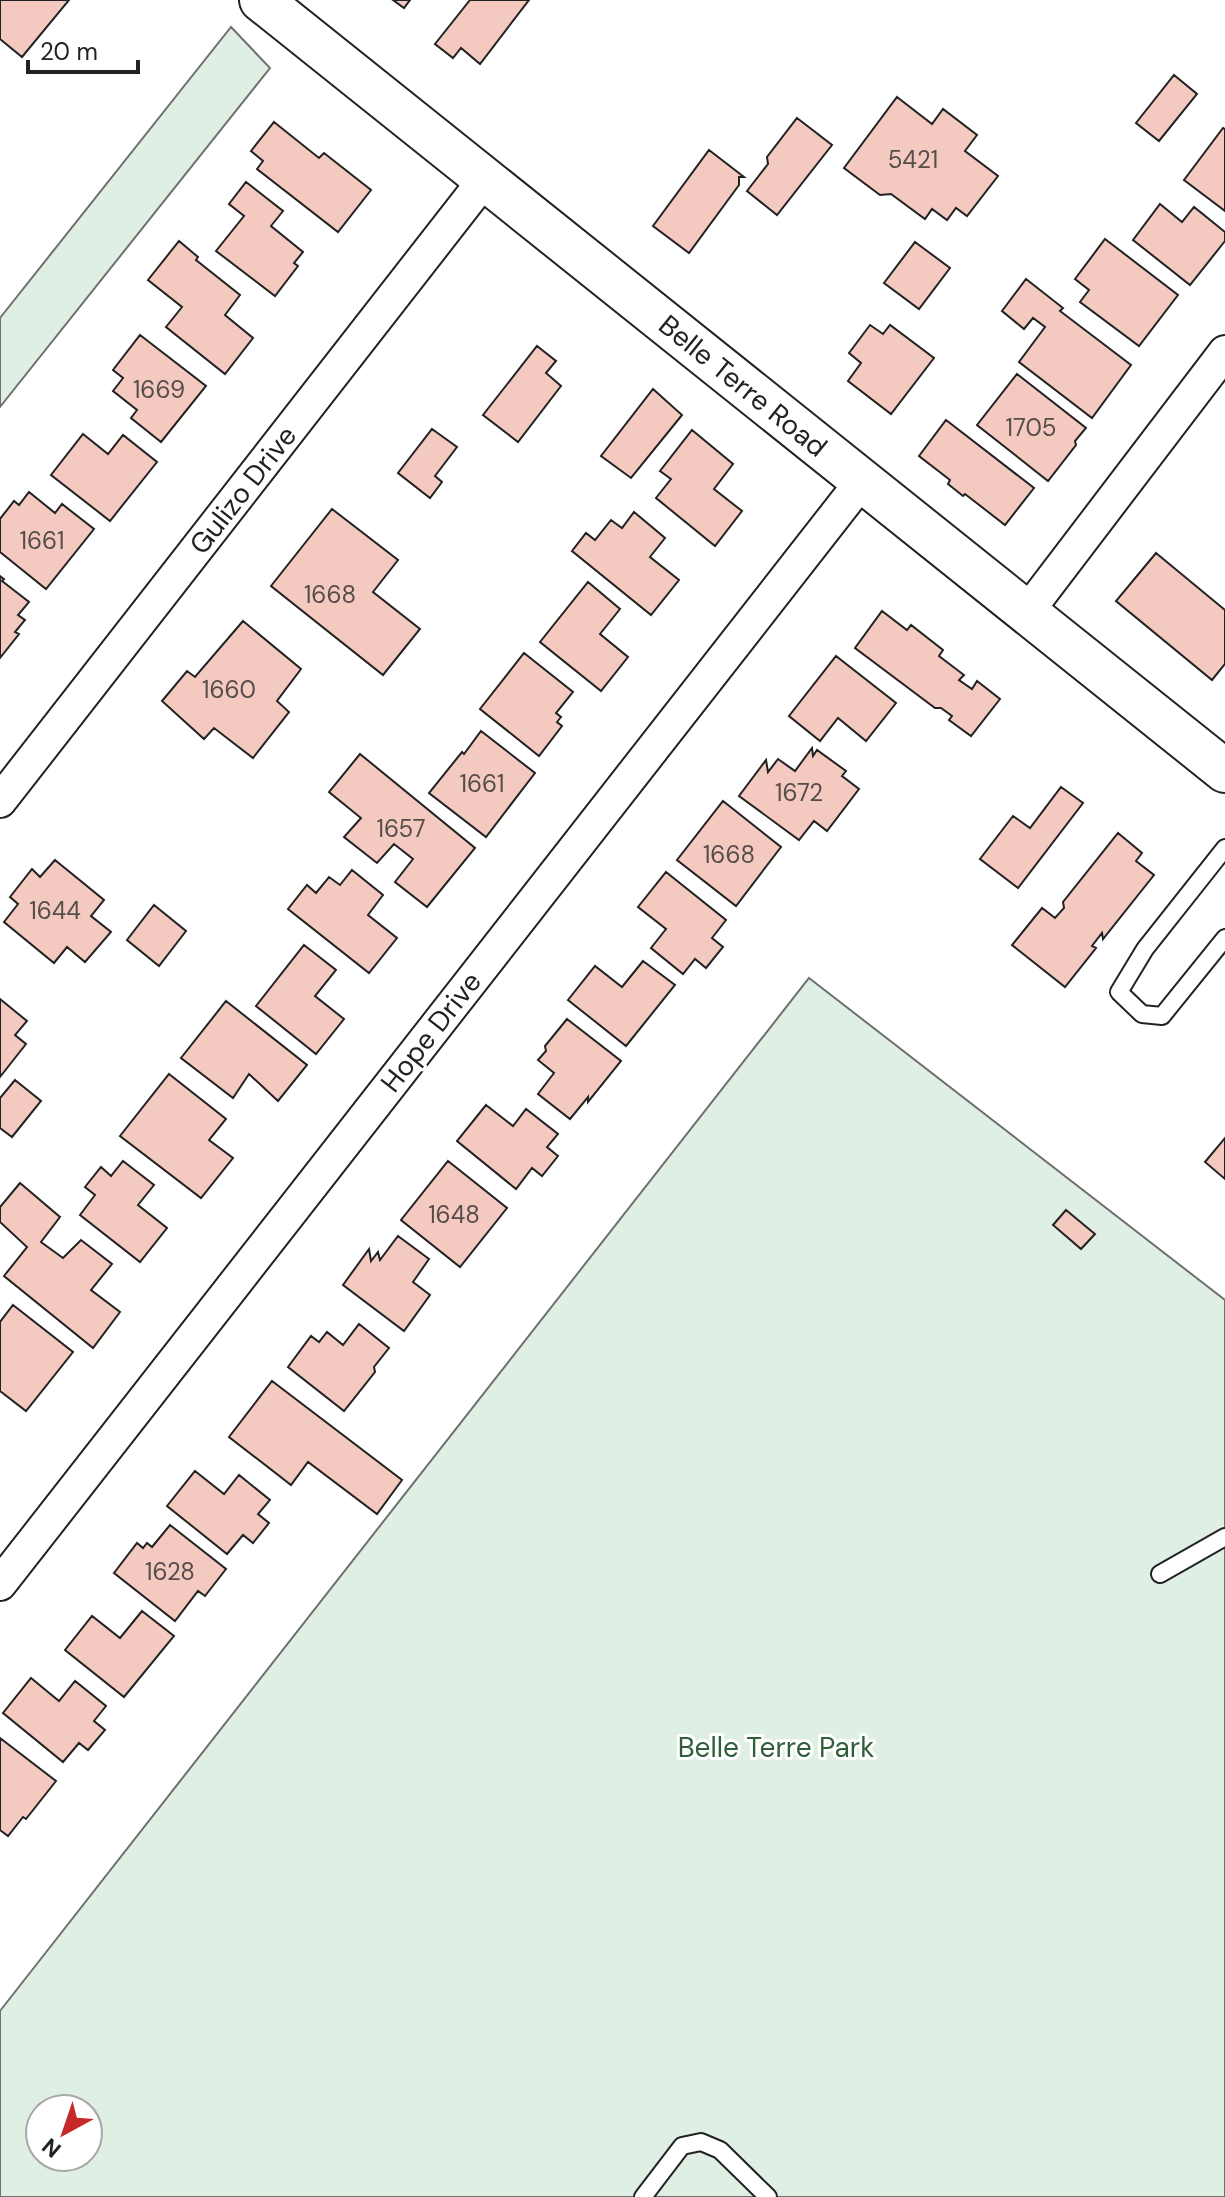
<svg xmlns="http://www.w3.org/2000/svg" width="1225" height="2197" viewBox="0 0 1225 2197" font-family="'DM Sans',sans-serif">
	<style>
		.green { fill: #e0efe3; stroke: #6f6f6f; stroke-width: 2; fill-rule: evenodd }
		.building { fill: #f3c9c0; stroke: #222; stroke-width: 2 }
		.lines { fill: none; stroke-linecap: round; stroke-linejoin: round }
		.service-casing { stroke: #222; stroke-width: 20 }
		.minor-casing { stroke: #222; stroke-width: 36 }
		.tertiary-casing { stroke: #222; stroke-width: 46 }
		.service { stroke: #fff; stroke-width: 16 }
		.minor { stroke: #fff; stroke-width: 32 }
		.tertiary { stroke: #fff; stroke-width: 42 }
		.labels { text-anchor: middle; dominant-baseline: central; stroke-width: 6; stroke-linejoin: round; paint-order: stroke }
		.number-label { font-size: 24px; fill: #564c4a }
		.street-label { font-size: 28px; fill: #222; stroke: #fff }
		.park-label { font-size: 28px; fill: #2f5e38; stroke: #fff }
	</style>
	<rect width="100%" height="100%" fill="#fff"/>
	<path class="green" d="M231 27 270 68 0 407V318Z
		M809 978 1225 1300V2197H0V2011ZM40 2109H88V2157H40Z"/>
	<path class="building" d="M0 0H69L22 57 0 39Z
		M393 0H410L404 8Z
		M470 0H529L480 64 461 48 453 58 435 44Z
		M1174 75 1197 94 1159 141 1136 123Z
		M897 97 932 124 943 109 977 135 965 151 998 176 967 216 956 208 947 220 932 209 925 219 891 194 880 195 844 168Z
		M797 118 832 145 777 215 747 191 768 164 767 157Z
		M274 122 319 158 324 153 371 190 338 232 257 169 263 161 251 151Z
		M1223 128 1225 129V211L1184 180Z
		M709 150 744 177H739V185L689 253 653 226Z
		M246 182 283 211 271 226 303 252 294 263 298 266 275 296 216 251 244 216 229 204Z
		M1160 204 1182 222 1194 207 1225 232V241L1190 285 1133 240Z
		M1105 239 1178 295 1139 346 1080 302 1089 290 1075 279Z
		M179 241 198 257 196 260 240 295 225 315 253 338 225 374 166 327 182 307 148 280Z
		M915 242 950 268 919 309 884 283Z
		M1026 279 1063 308 1060 311 1131 365 1092 418 1019 362 1045 327 1033 318 1024 329 1002 311Z
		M870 325 883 334 890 325 934 358 891 414 848 381 861 363 849 353Z
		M140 335 206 386 161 442 131 418 137 410 113 391 123 378 113 370Z
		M537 346 556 361 546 373 561 386 518 442 483 415Z
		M1017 374 1086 428 1075 441 1076 445 1048 481 977 425Z
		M653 389 682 415 631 478 601 456Z
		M946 420 1034 488 1005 525 965 494 963 496 948 484 950 480 919 456Z
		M432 429 457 447 435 476 442 482 430 498 398 473Z
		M692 430 733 464 714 489 742 511 715 546 656 498 671 479 660 471Z
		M83 434 108 454 123 435 157 462 110 521 51 475Z
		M29 492 55 513 62 504 94 529 46 589 0 552V519L14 501 19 505Z
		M332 509 398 560 373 592 420 629 383 675 271 586Z
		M634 512 665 538 650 557 679 580 651 615 572 551 586 533 595 540 611 520 622 528Z
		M1156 553 1225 610V664L1212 680 1116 601Z
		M0 576 4 579 2 581 29 602 18 615 25 620 15 632 19 634 0 658Z
		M588 582 620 609 600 634 628 657 601 691 540 642Z
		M882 611 907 630 911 625 943 650 939 656 964 675 959 680 972 689 977 681 1000 699 971 736 949 720 952 716 941 708H935L855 648Z
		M243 621 301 669 277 701 289 712 253 758 214 728 204 739 162 701 187 671 195 677Z
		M524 653 573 692 556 713 561 717 557 722 562 726 539 756 480 709Z
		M836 656 896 703 866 741 838 718 820 741 789 716Z
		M481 731 535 773 486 837 429 793 462 752 464 754Z
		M812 748 813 756 817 750 846 771 842 776 859 789 827 831 814 821 799 840 739 796 766 760 768 772 778 759 795 771Z
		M360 754 475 848 427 907 395 882 413 859 394 844 377 863 344 837 361 818 329 792Z
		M1061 787 1083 803 1018 888 980 859 1013 816 1030 828Z
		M723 801 781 847 736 906 677 860Z
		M1118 833 1142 853 1136 861 1154 875 1103 939 1102 933 1092 946 1096 948 1065 987 1012 945 1042 908 1055 918 1064 908 1063 902Z
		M55 860 104 900 91 916 111 932 85 962 67 947 54 963 4 922 18 904 10 897 32 869 40 877Z
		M352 870 383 895 368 915 397 938 369 973 288 909 307 885 316 893 329 877 340 885Z
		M666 872 726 920 712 938 723 947 706 968 695 959 683 974 651 948 666 929 638 907Z
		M154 905 186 931 159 966 127 940Z
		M304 945 336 970 315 996 344 1019 316 1054 256 1006Z
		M643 961 675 985 626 1046 568 1000 595 966 622 987Z
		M0 999 27 1021 15 1035 26 1044 0 1077Z
		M226 1001 307 1065 278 1101 249 1074 233 1098 181 1058Z
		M567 1019 621 1061 588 1102V1097L570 1119 538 1094 554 1073 538 1060 546 1051 545 1046Z
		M169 1074 226 1119 209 1140 233 1158 201 1198 120 1136Z
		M15 1080 41 1101 12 1137 0 1128V1098Z
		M486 1105 513 1126 526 1109 558 1134 547 1147 558 1156 542 1176 532 1168 516 1189 457 1141Z
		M1225 1138V1179L1205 1162Z
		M123 1161 154 1185 138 1205 167 1228 140 1262 80 1215 95 1195 85 1187 101 1167 111 1176Z
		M448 1161 507 1208 460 1267 401 1220Z
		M20 1183 60 1217 41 1242 63 1258 81 1240 112 1264 91 1290 120 1312 93 1348 4 1276 27 1247 0 1222V1207Z
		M1066 1210 1095 1234 1081 1249 1053 1225Z
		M398 1236 429 1259 413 1282 430 1295 404 1331 343 1285 369 1249 371 1261 378 1252 380 1260Z
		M13 1305 73 1352 26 1411 0 1391V1322Z
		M359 1324 389 1348 374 1367 375 1372 344 1411 288 1367 311 1336 319 1342 327 1332 343 1345Z
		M272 1381 402 1480 377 1514 308 1462 291 1485 229 1437Z
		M195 1471 224 1494 239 1475 270 1500 258 1514 269 1523 253 1543 243 1535 227 1554 167 1506Z
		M170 1525 226 1569 205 1596 198 1591 175 1621 114 1573 137 1543 143 1548 147 1543 152 1547Z
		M142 1611 174 1636 124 1697 65 1650 92 1616 120 1638Z
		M31 1678 59 1701 75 1681 106 1706 94 1721 105 1730 88 1750 79 1743 63 1762 3 1713Z
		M0 1738 56 1781 26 1819 23 1817 8 1836 0 1830Z"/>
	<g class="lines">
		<defs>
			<path id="service" d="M1225 848 1145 949 1119 992 1142 1014 1162 1016 1225 938
				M1160 1574 1225 1537
				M643 2197 682 2146 701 2142 720 2150 768 2197"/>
			<path id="minor" d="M1027 612 1225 352
				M0 801 485 179
				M0 1584 862 481"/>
			<path id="tertiary" d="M261 0 1225 771"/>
		</defs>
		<use href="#service" class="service-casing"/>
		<use href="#minor" class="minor-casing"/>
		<use href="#tertiary" class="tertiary-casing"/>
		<use href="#service" class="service"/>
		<use href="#minor" class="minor"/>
		<use href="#tertiary" class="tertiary"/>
	</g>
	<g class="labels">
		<g class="number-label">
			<text x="913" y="159">5421</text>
			<text x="159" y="389">1669</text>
			<text x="1031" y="427">1705</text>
			<text x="42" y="540">1661</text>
			<text x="330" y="594">1668</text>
			<text x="229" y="689">1660</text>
			<text x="482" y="783">1661</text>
			<text x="799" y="792">1672</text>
			<text x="401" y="828">1657</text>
			<text x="729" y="854">1668</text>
			<text x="55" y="910">1644</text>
			<text x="454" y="1214">1648</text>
			<text x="170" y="1571">1628</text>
		</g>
		<g class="street-label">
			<text transform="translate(743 386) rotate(39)">Belle Terre Road</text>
			<text transform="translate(243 490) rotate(-52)">Gulizo Drive</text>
			<text transform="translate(431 1032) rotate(-52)">Hope Drive</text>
		</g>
		<g class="park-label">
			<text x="776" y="1747">Belle Terre Park</text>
		</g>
	</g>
	<g transform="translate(64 2133) rotate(220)"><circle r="38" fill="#ffffff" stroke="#a7a7a7" stroke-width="2"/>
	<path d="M0-6L14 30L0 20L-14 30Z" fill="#c62828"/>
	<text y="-12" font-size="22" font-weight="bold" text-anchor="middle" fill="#222222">N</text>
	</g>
	<path d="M28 60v12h110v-12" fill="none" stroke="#222222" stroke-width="4"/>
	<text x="40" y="60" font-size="24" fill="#222222" stroke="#ffffff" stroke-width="6" paint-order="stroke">20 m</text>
</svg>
